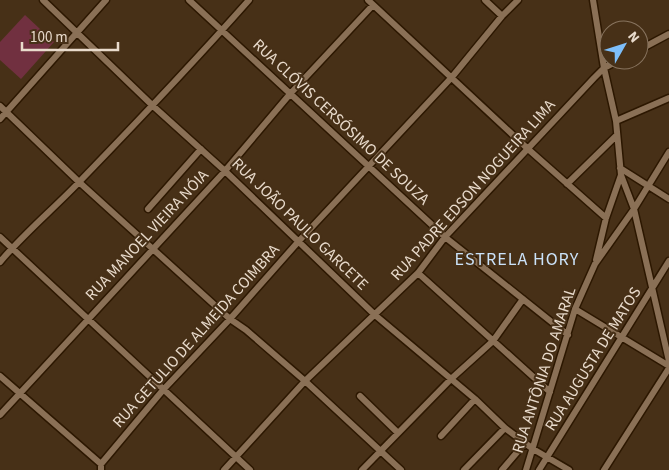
<svg xmlns="http://www.w3.org/2000/svg" width="669" height="470" viewBox="0 0 669 470" font-family="'Source Sans 3',sans-serif">
	<style>
		.green { fill: #713040 }
		.lines { fill: none; stroke-linecap: round; stroke-linejoin: round }
		.minor-casing { stroke: #2c1700; stroke-width: 9 }
		.minor { stroke: #8a7056; stroke-width: 6 }
		.labels { text-anchor: middle; dominant-baseline: central; stroke-width: 4; stroke-linejoin: round; paint-order: stroke }
		.street-label { font-size: 16px; fill: #e9dbcc; stroke: #473017 }
		.neighbourhood-label { font-size: 18px; letter-spacing: 1px; fill: #cbe2f9; stroke: #473017 }
	</style>
	<rect width="100%" height="100%" fill="#473017"/>
	<path class="green" d="M25 15 54 42 21 79 0 60V42Z"/>
	<g class="lines">
		<defs>
			<path id="minor" d="M43 0 153 106 225 171 375 315 475 399 505 428 533 449 569 470
				M189 0 445 237 568 335
				M368 0 528 149 606 218
				M485 0 502 16
				M593 0 604 68 616 121 621 175 634 209 669 361
				M639 50 669 34
				M0 106 79 182 230 319 246 330 305 381 401 470
				M0 119 106 0
				M616 121 669 98
				M620 168 669 199
				M567 184 617 135
				M148 209 201 149
				M0 237 250 470
				M596 260 606 218 621 175
				M0 262C25 232 56 207 83 178 139 120 195 61 249 0
				M418 273 550 392
				M575 309 669 366
				M0 376 101 464
				M360 396 398 433
				M0 415 225 171 290 94 373 5
				M441 436 475 399
				M101 470V464L163 390 230 319 298 242 452 77 502 16 518 0
				M224 470 305 381 418 273 445 237 594 78 604 68 619 60
				M362 470 451 379 493 341 523 299
				M464 470 505 428
				M502 470 525 443
				M526 470 575 309 595 264 634 209 669 152
				M539 470 669 261
				M604 470 669 368"/>
		</defs>
		<use href="#minor" class="minor-casing"/>
		<use href="#minor" class="minor"/>
	</g>
	<g class="labels">
		<g class="street-label">
			<text transform="translate(341 122) rotate(43)">RUA CLÓVIS CERSÓSIMO DE SOUZA</text>
			<text transform="translate(473 190) rotate(-48)">RUA PADRE EDSON NOGUEIRA LIMA</text>
			<text transform="translate(300 224) rotate(44)">RUA JOÃO PAULO GARCETE</text>
			<text transform="translate(147 235) rotate(-47)">RUA MANOEL VIEIRA NÓIA</text>
			<text transform="translate(196 336) rotate(-48)">RUA GETULIO DE ALMEIDA COIMBRA</text>
			<text transform="translate(593 359) rotate(-58)">RUA AUGUSTA DE MATOS</text>
			<text transform="translate(544 370) rotate(-72)">RUA ANTÔNIA DO AMARAL</text>
		</g>
		<g class="neighbourhood-label">
			<text x="517" y="259">ESTRELA HORY</text>
		</g>
	</g>
	<g transform="translate(624 45) rotate(51)"><circle r="24" fill="#473017" stroke="#88745f"/>
	<path d="M0-4L9 19L0 12L-9 19Z" fill="#7dbef9"/>
	<text y="-8" font-size="14" font-weight="bold" text-anchor="middle" fill="#e9dbcc">N</text>
	</g>
	<path d="M22 42v8h96v-8" fill="none" stroke="#e9dbcc" stroke-width="2.5"/>
	<text x="30" y="42" font-size="15" fill="#e9dbcc" stroke="#473017" stroke-width="4" paint-order="stroke">100 m</text>
</svg>
